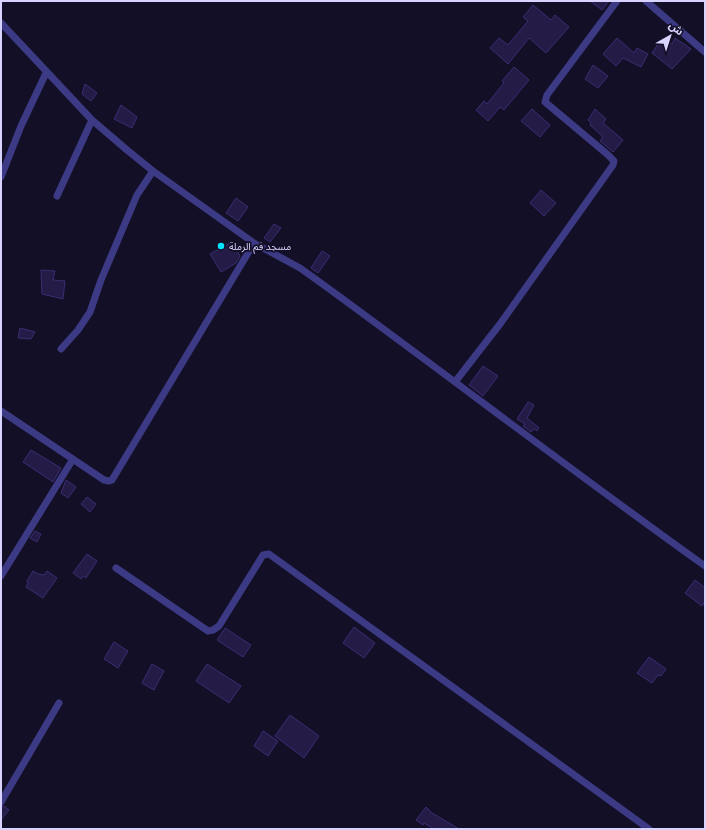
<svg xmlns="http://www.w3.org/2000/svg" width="706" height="830" viewBox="0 0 706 830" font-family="Raleway,'Noto Sans Arabic',sans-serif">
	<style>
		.building { fill: #241b47; stroke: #3b2d73 }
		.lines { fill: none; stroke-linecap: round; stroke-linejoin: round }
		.minor { stroke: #3d3a85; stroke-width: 7 }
		.poi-dot { fill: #00e5ff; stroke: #130f26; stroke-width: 1.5 }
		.labels { text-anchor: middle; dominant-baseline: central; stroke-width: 3.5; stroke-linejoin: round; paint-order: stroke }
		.poi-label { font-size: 10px; fill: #d9d4ff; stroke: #130f26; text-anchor: start }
	</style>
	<rect width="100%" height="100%" fill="#130f26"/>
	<path class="building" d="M590 1H609L602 10Z
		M533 5 551 20 555 15 569 27 546 53 529 38 508 64 490 48 499 38 508 45 528 21 523 17Z
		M617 38 634 53 637 48 648 54 641 67 623 58 616 66 603 54Z
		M662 38 672 44 675 38 691 49 672 69 652 53Z
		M593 65 608 76 598 88 585 79Z
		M514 67 529 80 504 110 500 107 488 121 476 110 484 101 487 104 504 83 502 81Z
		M85 84 97 93 91 101 82 94Z
		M121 105 137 117 132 128 114 119Z
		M532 109 550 125 540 137 521 121Z
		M595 109 606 119 603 123 623 140 613 152 600 141 603 137 590 125 591 123 588 120Z
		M541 190 556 203 544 216 530 203Z
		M236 198 248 207 238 221 226 213Z
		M274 224 281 228 270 242 264 238Z
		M232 242 240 256 236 263 221 272 210 254Z
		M322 251 330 256 318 273 311 268Z
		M41 270 55 271 53 280 65 281 63 299 42 294Z
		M20 328 35 332 31 339 18 338Z
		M483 366 498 376 483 396 469 385Z
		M528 402 534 405 527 418 539 428 537 431 534 429 531 432 523 426 525 424 517 419Z
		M31 450 61 468 53 482 23 462Z
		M66 480 76 487 68 498 61 493Z
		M87 497 96 504 90 512 81 504Z
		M35 531 41 534 37 542 30 538Z
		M87 554 97 561 86 578 83 576 81 579 73 573Z
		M33 571 38 574 44 575 47 571 57 578 43 598 26 587 28 583 27 581Z
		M695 580 705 588V601L702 606 685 593Z
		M354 627 375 643 364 658 343 643Z
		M225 628 251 645 243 657 217 640Z
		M114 642 128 651 118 668 104 659Z
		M649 657 666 669 661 676 658 675 652 683 637 673Z
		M152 664 164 671 154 690 142 683Z
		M207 664 241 686 229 703 196 681Z
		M290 715 319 736 304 758 275 736Z
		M263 731 278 741 268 756 254 746Z
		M4 806 9 810 1 820V807Z
		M426 807 432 813 459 829H434L424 823 423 825 416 820Z"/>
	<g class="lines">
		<path class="minor" d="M646 1 705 52
			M1 23 92 120 127 150 153 171 254 243 300 268 321 283C450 377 576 474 705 566
			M1 177 21 126 46 73
			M57 196 92 120
			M61 349 78 330 90 312 101 280 137 195 153 171
			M455 382 500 324 613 165 614 161 607 154 545 102 547 95 617 1
			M1 411 104 480 109 481 112 480 254 243
			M116 568 208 631 213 630 219 626 263 555 269 554 649 829
			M1 576 73 459
			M1 802 59 703"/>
	</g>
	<circle class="poi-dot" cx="221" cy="246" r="4"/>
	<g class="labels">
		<g class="poi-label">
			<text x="229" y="246">مسجد فم الرملة</text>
		</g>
	</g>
	<rect width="706" height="830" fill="none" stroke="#d9d4ff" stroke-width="4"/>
	<g transform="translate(670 36) rotate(39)" stroke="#130f26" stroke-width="3" paint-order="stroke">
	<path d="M0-3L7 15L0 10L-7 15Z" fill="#d9d4ff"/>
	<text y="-6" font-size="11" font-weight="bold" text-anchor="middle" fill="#d9d4ff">ش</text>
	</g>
</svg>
